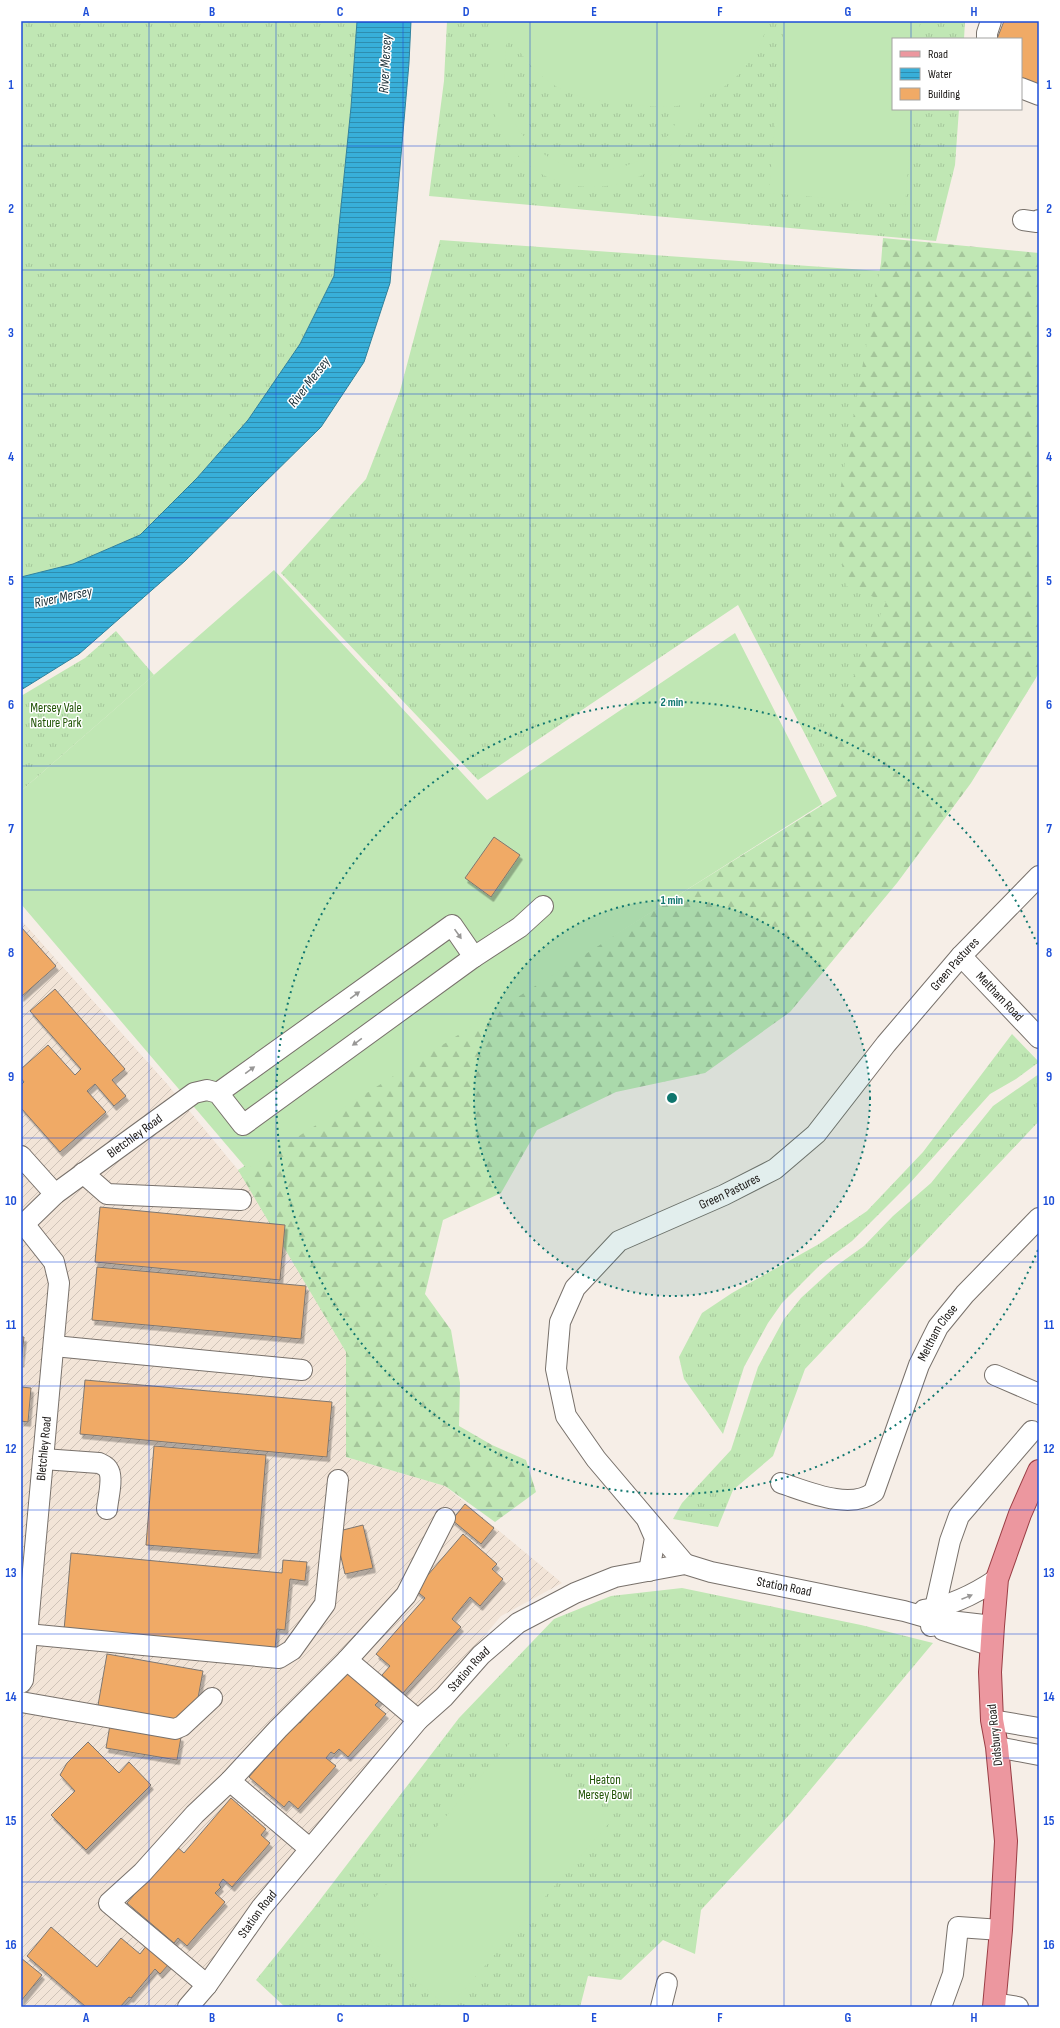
<svg xmlns="http://www.w3.org/2000/svg" width="1060" height="2028" viewBox="0 0 1060 2028" font-family="'Sofia Sans Condensed',sans-serif">
	<style>
		.industrial { fill: url(#industrial-furrows) }
		.grass { fill: url(#grass-tufts) }
		.forest { fill: url(#forest-firs) }
		.pitch { fill: #c0e7b4; fill-rule: evenodd }
		.water { fill: url(#water-rules); stroke: #2f829e }
		.building { fill: #f0aa66; stroke: #7e7771; filter: url(#shadow) }
		.lines { fill: none; stroke-linecap: round; stroke-linejoin: round }
		.minor-casing { stroke: #78716b; stroke-width: 22 }
		.major-casing { stroke: #9a3e45; stroke-width: 24 }
		.minor { stroke: #fff; stroke-width: 20 }
		.major { stroke: #ec979f; stroke-width: 22 }
		.oneway { fill: #989796 }
		.grid { fill: none; stroke: #1d4ed8; stroke-width: 1; stroke-opacity: 0.55 }
		.ring { fill: none; stroke: #0f766e; stroke-width: 2; stroke-dasharray: 2 4 }
		.labels { text-anchor: middle; dominant-baseline: central; stroke-width: 3; stroke-linejoin: round; paint-order: stroke }
		.park-label { font-size: 13px; fill: #205405; stroke: #fff }
		.street-label { font-size: 13px; fill: #1b1816; stroke: #fff }
		.water-label { font-size: 14px; font-style: italic; fill: #1c3038; stroke: #fff }
		.centre { fill: #0f766e; stroke: #fff; stroke-width: 2 }
		.ring-label { font-size: 12px; text-anchor: middle; font-weight: bold; fill: #0f766e; stroke: #fff; stroke-width: 3; stroke-linejoin: round; paint-order: stroke }
		.neatline { fill: none; stroke: #1d4ed8; stroke-width: 1.5 }
		.grid-label { font-size: 13px; text-anchor: middle; font-weight: bold; fill: #1d4ed8 }
	</style>
	<defs>
		<pattern id="industrial-furrows" width="10" height="10" patternUnits="userSpaceOnUse"><rect width="10" height="10" fill="#f2e4d7"/><path d="M-1 1l2-2M0 10L10 0M9 11l2-2" fill="none" stroke="#cfc3b8"/></pattern>
		<pattern id="grass-tufts" width="24" height="20" patternUnits="userSpaceOnUse"><rect width="24" height="20" fill="#c0e7b4"/><path d="M3 7l-1-3M5 7V3M7 7l1-3M15 17l-1-3M17 17v-4M19 17l1-3" fill="none" stroke="#a4c59a"/></pattern>
		<pattern id="forest-firs" width="22" height="20" patternUnits="userSpaceOnUse"><rect width="22" height="20" fill="#c0e7b4"/><path d="M5 1l3.5 6h-7zM16 11l3.5 6h-7z" fill="#a4c59a"/></pattern>
		<pattern id="water-rules" width="6" height="5" patternUnits="userSpaceOnUse"><rect width="6" height="5" fill="#38afd9"/><path d="M0 2.5h6" fill="none" stroke="#2e8daf"/></pattern>
		<filter id="shadow"><feDropShadow dx="2.5" dy="4.5" stdDeviation="0" flood-color="#0004"/></filter>
	</defs>
	<rect width="100%" height="100%" fill="#f6eee7"/>
	<path class="industrial" d="M21 920 168 1085 286 1228 346 1352V1457L445 1486 562 1583 501 1616 269 1893 190 2007H21Z"/>
	<path class="grass" d="M21 21H357L351 107 334 276 300 344 248 420 197 478 140 535 73 564 21 577Z
		M447 21H965L964 39H893V109H959L955 165 936 241 429 196 444 81Z
		M440 240 895 272 987 587 837 796 738 605 478 780 281 573 366 479 400 391Z
		M116 631 154 675 21 791V696L85 658Z
		M1012 1034 1039 1062 1016 1079 990 1094 909 1184 852 1241 820 1265 782 1303 768 1323 744 1367 723 1434 684 1379 679 1357 702 1313 732 1293 819 1244 867 1211 923 1152Z
		M1039 1074V1121L805 1369 773 1456 733 1490 718 1527 673 1519 682 1503 731 1450 758 1367 784 1319 801 1298 836 1266 864 1246 893 1216 931 1183 993 1106Z
		M682 1588 861 1625 933 1643 791 1813 701 1910 695 1954 663 1940 621 1980 588 1976 580 2007H285L256 1980 313 1909 459 1718 554 1619 611 1596Z"/>
	<path class="forest" d="M883 238 1039 253V673L971 783 897 883 790 1012 705 1073 616 1092 537 1130 501 1193 443 1220 425 1294 451 1330 460 1383 459 1426 492 1445 526 1460 536 1492 495 1522 445 1486 346 1457V1352L238 1170 837 796 818 759 886 602 846 586 835 519 881 263Z"/>
	<path class="pitch" d="M493 21H769C758 57 737 85 701 99L698 128 691 127C652 204 535 210 499 126 484 92 490 57 493 21ZM509 30C521 62 548 88 581 97 595 101 610 102 624 103 644 106 662 109 682 105 666 173 580 191 531 144 523 136 513 124 510 112 502 90 504 53 509 30Z
		M784 21H920L919 39H893V109H913L905 205 769 193Z
		M274 570 487 800 735 633 822 804 247 1169 21 904V791Z
		M515 1737 611 1821 449 2007H447L352 1924Z"/>
	<path class="water" d="M357 21H411L409 63 390 283 364 362 321 427 185 561 79 654 21 690V577L73 564 140 535 197 478 248 420 300 344 334 276 351 107Z"/>
	<path class="building" d="M1004 21H1039V86L1021 79V39H997Z
		M494 837 520 855 491 897 465 878Z
		M21 927 56 966 21 997Z
		M55 989 125 1069 112 1080 126 1096 114 1106 95 1084 87 1091 106 1112 60 1152 21 1108V1085L24 1082 21 1078V1069L48 1045 75 1075 81 1069 30 1011Z
		M100 1207 285 1225 280 1280 95 1262Z
		M97 1267 306 1286 301 1339 92 1320Z
		M21 1337H24L21 1363Z
		M85 1380 332 1402 327 1457 80 1434Z
		M21 1387 31 1388 28 1422 21 1421Z
		M154 1446 266 1455 258 1554 146 1545Z
		M465 1504 494 1528 481 1544 452 1520Z
		M363 1525 373 1568 345 1574 335 1532Z
		M463 1534 497 1564 492 1569 503 1579 480 1606 470 1597 452 1619 461 1627 403 1693 382 1675 390 1666 376 1654 425 1598 415 1590Z
		M71 1553 282 1573 283 1560 307 1562 305 1581 290 1579 285 1630 277 1629 275 1649 64 1630Z
		M107 1654 203 1671 198 1698 174 1724 97 1711Z
		M346 1669 381 1699 375 1705 386 1714 348 1757 339 1749 334 1754 331 1752 326 1758 336 1766 298 1809 289 1801 284 1807 249 1777 297 1721 300 1723Z
		M110 1725 181 1737 177 1760 106 1748Z
		M88 1742 119 1773 129 1762 151 1785 86 1850 51 1815 75 1791 60 1775 67 1763Z
		M231 1798 266 1829 261 1835 270 1843 232 1887 223 1879 219 1885 221 1887 215 1893 225 1902 187 1946 178 1938 174 1943 127 1903 176 1846 184 1853Z
		M51 1927 97 1967 121 1938 140 1954 147 1945 169 1964 160 1974 155 1969 131 1998 129 1997 120 2007H86L27 1956Z
		M21 1958 42 1975 21 2001Z"/>
	<g class="lines">
		<defs>
			<g id="minor">
				<path d="M987 39V33L991 21"/>
				<path d="M1021 88 1039 95"/>
				<path d="M1023 220 1037 222 1039 220"/>
				<path id="s1" d="M961 956 1039 1038"/>
				<path d="M474 957 520 927 543 906"/>
				<path d="M21 1156 55 1194"/>
				<path d="M83 1173 107 1194 241 1200"/>
				<path id="s2" d="M21 1227 55 1194 194 1093 207 1090 218 1093 243 1125 474 957 452 925 218 1093"/>
				<path d="M54 1346 302 1370"/>
				<path d="M995 1375 1039 1394"/>
				<path d="M43 1459 99 1463C103 1465 107 1466 109 1471 113 1480 108 1498 107 1509"/>
				<path id="s3" d="M781 1483C806 1491 850 1511 874 1492L919 1365 938 1327 965 1294 1039 1218"/>
				<path d="M648 1522 655 1538 649 1571"/>
				<path id="s4" d="M685 1564 596 1459 566 1416 556 1369 560 1322 575 1288 619 1241 724 1195 775 1169 816 1134 886 1044 961 956 1039 876"/>
				<path d="M924 1610C951 1606 975 1594 997 1579"/>
				<path d="M931 1626 950 1541 959 1516 1032 1431"/>
				<path d="M943 1630 992 1646"/>
				<path d="M27 1634 279 1658 292 1650 325 1604 338 1480"/>
				<path d="M347 1660 406 1595 445 1518"/>
				<path id="s5" d="M21 1683 23 1680 59 1283 54 1262 24 1224"/>
				<path d="M21 1702 175 1729 182 1726 212 1698"/>
				<path d="M992 1720 1039 1728"/>
				<path d="M997 1747 1039 1755"/>
				<path d="M230 1781 309 1848"/>
				<path d="M207 1985 109 1903 142 1873 195 1814 230 1781 278 1729 347 1660 418 1720"/>
				<path d="M994 2003 1018 2007"/>
				<path id="s6" d="M188 2007 207 1985 261 1908 418 1720 444 1697 481 1655 518 1623 575 1593 615 1577 685 1564 711 1572 904 1611 932 1619 993 1626"/>
				<path d="M661 2007 667 1983"/>
				<path d="M941 2007 953 1974 958 1927 1001 1930"/>
			</g>
			<path id="major" d="M994 2007 1001 1930 1006 1841 997 1747 992 1720 990 1672 993 1626 997 1579 1020 1514 1039 1471"/>
		</defs>
		<use href="#minor" class="minor-casing"/>
		<use href="#major" class="major-casing"/>
		<use href="#minor" class="minor"/>
		<use href="#major" class="major"/>
	</g>
	<defs><path id="oneway-solid" d="M-6-.8H1V-3.2L6.5 0L1 3.2V.8H-6Z"/></defs>
	<g class="oneway">
		<use href="#oneway-solid" transform="translate(458 934) rotate(55)"/>
		<use href="#oneway-solid" transform="translate(355 995) rotate(-36)"/>
		<use href="#oneway-solid" transform="translate(357 1042) rotate(144)"/>
		<use href="#oneway-solid" transform="translate(250 1070) rotate(-36)"/>
		<use href="#oneway-solid" transform="translate(967 1597) rotate(-22)"/>
	</g>
	<path class="grid" d="M149 21V2007M276 21V2007M403 21V2007M530 21V2007M657 21V2007M784 21V2007M911 21V39M911 109V2007M21 146H1039M21 270H1039M21 394H1039M21 518H1039M21 642H1039M21 766H1039M21 890H1039M21 1014H1039M21 1138H1039M21 1262H1039M21 1386H1039M21 1510H1039M21 1634H1039M21 1758H1039M21 1882H1039"/>
	<circle cx="672" cy="1098" r="198" fill="#0f766e" fill-opacity=".12"/>
	<g class="ring">
		<circle cx="672" cy="1098" r="198"/>
		<path d="M1038 1250A396 396 0 1 1 1038 946"/>
	</g>
	<g class="labels">
		<g class="park-label">
			<text x="56" y="708">Mersey Vale<tspan x="56" dy="15">Nature Park</tspan></text>
			<text x="605" y="1780">Heaton<tspan x="605" dy="15">Mersey Bowl</tspan></text>
		</g>
		<g class="street-label">
			<text stroke="none"><textPath href="#s4" startOffset="832">Green Pastures</textPath></text>
			<text stroke="none"><textPath href="#s1" startOffset="56">Meltham Road</textPath></text>
			<text stroke="none"><textPath href="#s2" startOffset="146">Bletchley Road</textPath></text>
			<text stroke="none"><textPath href="#s4" startOffset="508">Green Pastures</textPath></text>
			<text stroke="none"><textPath href="#s3" startOffset="269">Meltham Close</textPath></text>
			<text stroke="none"><textPath href="#s5" startOffset="236">Bletchley Road</textPath></text>
			<text stroke="none"><textPath href="#s6" startOffset="788">Station Road</textPath></text>
			<text stroke="none"><textPath href="#s6" startOffset="440">Station Road</textPath></text>
			<text transform="translate(995 1735) rotate(-96)">Didsbury Road</text>
			<text stroke="none"><textPath href="#s6" startOffset="116">Station Road</textPath></text>
		</g>
		<g class="water-label">
			<text transform="translate(385 64) rotate(-87)">River Mersey</text>
			<text transform="translate(309 382) rotate(-52)">River Mersey</text>
			<text transform="translate(63 597) rotate(-12)">River Mersey</text>
		</g>
	</g>
	<circle cx="672" cy="1098" r="6" class="centre"/>
	<g class="ring-label">
		<text x="672" y="706">2 min</text>
		<text x="672" y="904">1 min</text>
	</g>
	<rect width="1060" height="2028" fill="none" stroke="#ffffff" stroke-width="44"/>
	<rect x="892" y="38" width="130" height="72" fill="#ffffff" stroke="#a4a3a2"/>
	<rect x="900" y="51" width="20" height="6" fill="#ec979f" stroke="#a4a3a2"/>
	<text x="928" y="58" font-size="12" fill="#1b1816">Road</text>
	<rect x="900" y="68" width="20" height="12" fill="url(#water-rules)" stroke="#a4a3a2"/>
	<text x="928" y="78" font-size="12" fill="#1b1816">Water</text>
	<rect x="900" y="88" width="20" height="12" fill="#f0aa66" stroke="#a4a3a2"/>
	<text x="928" y="98" font-size="12" fill="#1b1816">Building</text>
	<rect x="22" y="22" width="1016" height="1984" class="neatline"/>
	<g class="grid-label">
		<text x="86" y="16">A</text>
		<text x="212" y="16">B</text>
		<text x="340" y="16">C</text>
		<text x="466" y="16">D</text>
		<text x="594" y="16">E</text>
		<text x="720" y="16">F</text>
		<text x="848" y="16">G</text>
		<text x="974" y="16">H</text>
		<text x="11" y="89">1</text>
		<text x="1049" y="89">1</text>
		<text x="11" y="213">2</text>
		<text x="1049" y="213">2</text>
		<text x="11" y="337">3</text>
		<text x="1049" y="337">3</text>
		<text x="11" y="461">4</text>
		<text x="1049" y="461">4</text>
		<text x="11" y="585">5</text>
		<text x="1049" y="585">5</text>
		<text x="11" y="709">6</text>
		<text x="1049" y="709">6</text>
		<text x="11" y="833">7</text>
		<text x="1049" y="833">7</text>
		<text x="11" y="957">8</text>
		<text x="1049" y="957">8</text>
		<text x="11" y="1081">9</text>
		<text x="1049" y="1081">9</text>
		<text x="11" y="1205">10</text>
		<text x="1049" y="1205">10</text>
		<text x="11" y="1329">11</text>
		<text x="1049" y="1329">11</text>
		<text x="11" y="1453">12</text>
		<text x="1049" y="1453">12</text>
		<text x="11" y="1577">13</text>
		<text x="1049" y="1577">13</text>
		<text x="11" y="1701">14</text>
		<text x="1049" y="1701">14</text>
		<text x="11" y="1825">15</text>
		<text x="1049" y="1825">15</text>
		<text x="11" y="1949">16</text>
		<text x="1049" y="1949">16</text>
		<text x="86" y="2022">A</text>
		<text x="212" y="2022">B</text>
		<text x="340" y="2022">C</text>
		<text x="466" y="2022">D</text>
		<text x="594" y="2022">E</text>
		<text x="720" y="2022">F</text>
		<text x="848" y="2022">G</text>
		<text x="974" y="2022">H</text>
	</g>
</svg>
